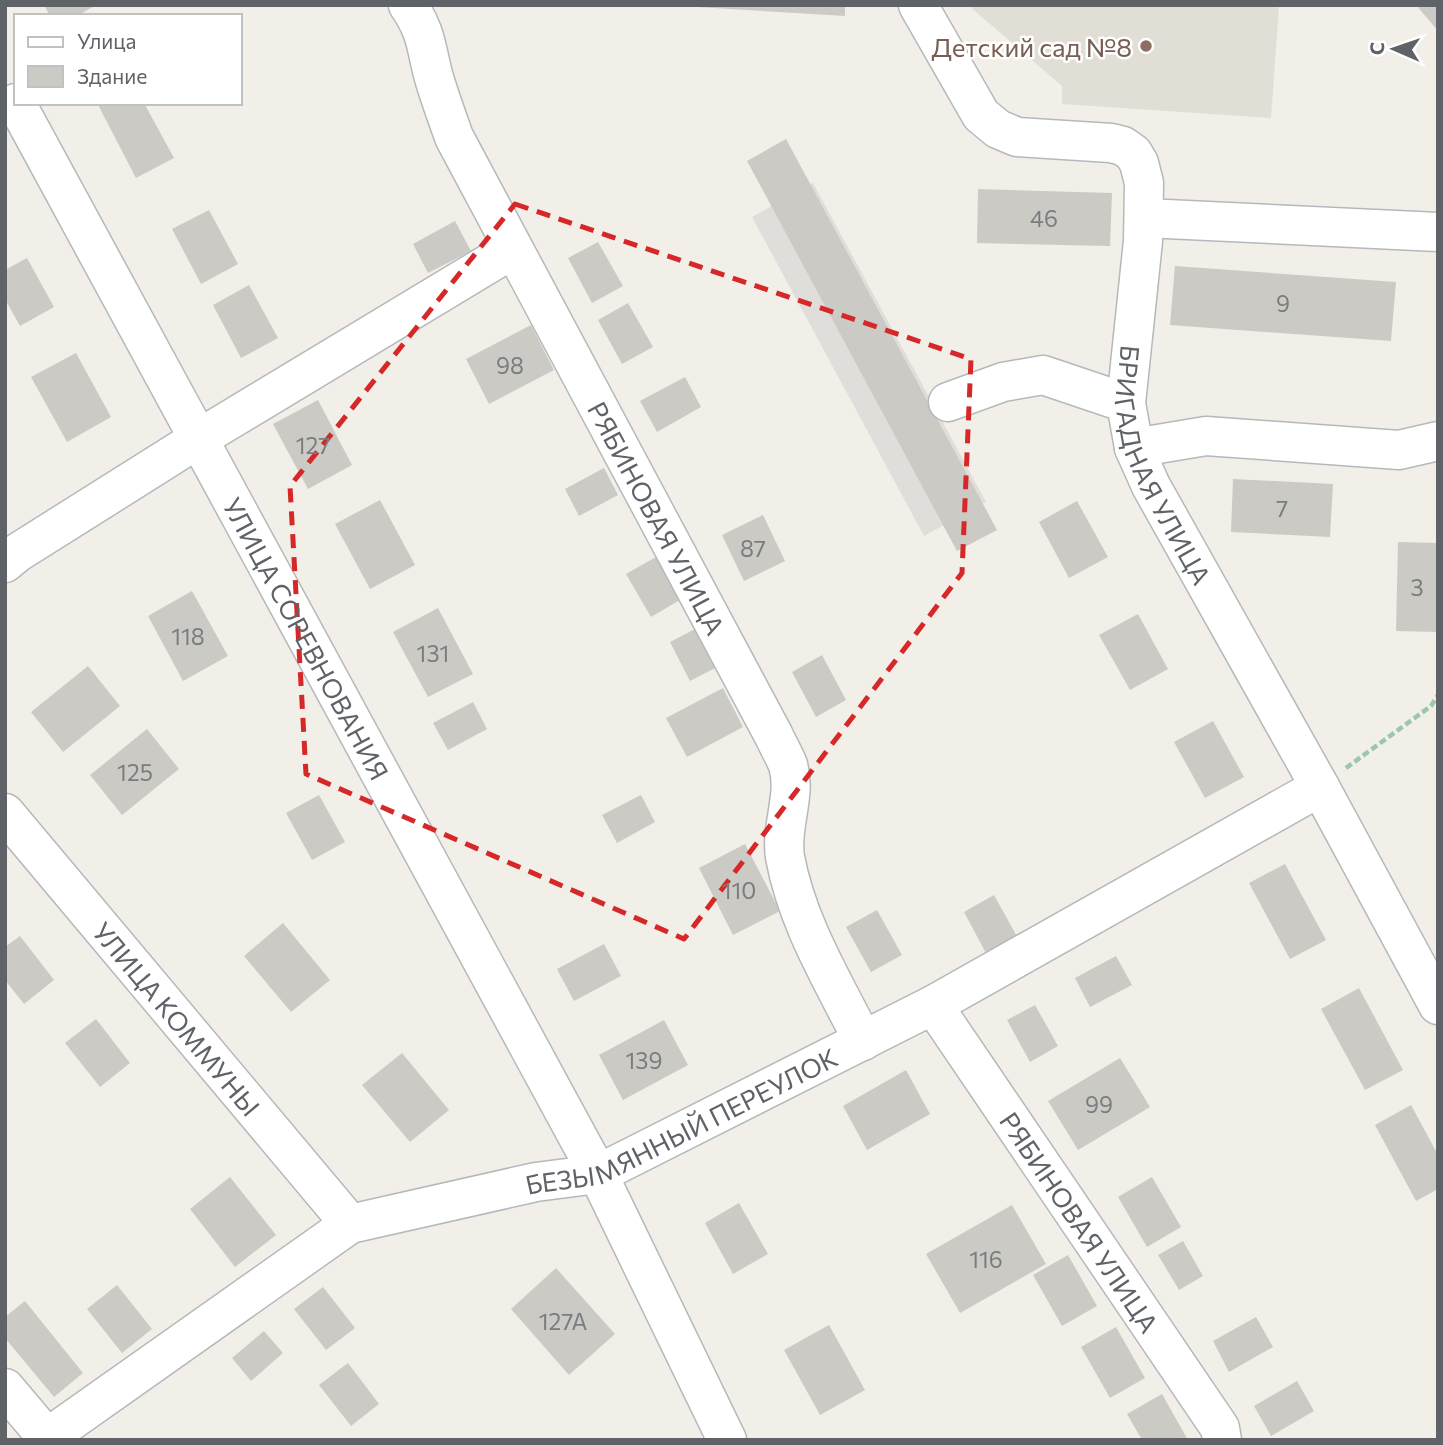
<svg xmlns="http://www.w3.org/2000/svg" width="1443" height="1445" viewBox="0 0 1443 1445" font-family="Commissioner,sans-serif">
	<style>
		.industrial { fill: #e0deda }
		.education { fill: #e1ded6 }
		.building { fill: #cccac5 }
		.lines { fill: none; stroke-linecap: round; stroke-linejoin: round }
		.minor-casing { stroke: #b5b8bc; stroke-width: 41 }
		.path { stroke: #9cc7a9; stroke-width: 4.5; stroke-dasharray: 7 3.5; stroke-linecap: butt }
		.minor { stroke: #fff; stroke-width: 38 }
		.marked { fill: none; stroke: #d62828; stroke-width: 5; stroke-dasharray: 14 9; stroke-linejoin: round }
		.education-dot { fill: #8d6e63; stroke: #fff; stroke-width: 2.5 }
		.labels { text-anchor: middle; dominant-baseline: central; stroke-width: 5; stroke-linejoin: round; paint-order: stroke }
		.number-label { font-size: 23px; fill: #7a7d7f }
		.education-label { font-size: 26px; fill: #785e54; stroke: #fff; text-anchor: end }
		.street-label { font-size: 26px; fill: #5f6368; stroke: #fff }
	</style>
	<rect width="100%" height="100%" fill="#f1efe8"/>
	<path class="industrial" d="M813 183 986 502 924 536 752 217Z"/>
	<path class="education" d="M968 5H1279L1271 118 1062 104V86Z"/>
	<path class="building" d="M44 5H96L77 16H50Z
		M697 5H845V16L697 7Z
		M1416 5H1438V31Z
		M97 103H144L174 158 136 178Z
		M786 139 997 530 957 551 747 161Z
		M978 189 1112 193 1110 246 977 243Z
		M209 210 238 264 201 284 172 229Z
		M455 221 471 251 428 273 413 244Z
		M598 242 623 286 592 303 568 258Z
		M27 258 54 307 20 326 5 299V270Z
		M1175 266 1396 282 1391 341 1170 325Z
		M249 285 278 338 241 358 213 305Z
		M628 303 653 347 622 364 598 320Z
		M531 325 554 370 489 404 466 359Z
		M76 353 111 417 67 442 31 377Z
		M685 377 701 407 657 432 640 401Z
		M318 400 352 465 308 489 273 424Z
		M604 468 618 495 579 516 565 489Z
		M1233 479 1333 484 1330 537 1231 532Z
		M380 500 415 565 370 589 335 524Z
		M1077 501 1108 557 1069 578 1039 522Z
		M763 515 785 561 744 581 722 535Z
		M1398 542 1438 543V632L1396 631Z
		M656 557 680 600 651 617 626 574Z
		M192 591 228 656 183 681 148 616Z
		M438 608 473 674 428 697 393 632Z
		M1138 614 1168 669 1130 690 1099 635Z
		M697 628 717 667 690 681 670 642Z
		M822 655 846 700 816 717 792 672Z
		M88 666 120 706 63 752 31 712Z
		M723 688 743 727 687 757 666 718Z
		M473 702 487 729 448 750 433 723Z
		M1213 721 1244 777 1205 798 1174 742Z
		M147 729 179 769 122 815 90 775Z
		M319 795 345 842 312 860 286 813Z
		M641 795 655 822 617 843 602 815Z
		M745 844 780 911 733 935 699 868Z
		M1285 864 1326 940 1290 959 1249 883Z
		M994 895 1019 940 988 957 964 912Z
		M877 910 902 955 871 972 846 927Z
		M283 923 330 980 291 1012 244 956Z
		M20 936 54 980 24 1004 5 980V947Z
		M604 944 621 976 574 1001 557 969Z
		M1116 956 1132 985 1090 1007 1075 978Z
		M1359 988 1403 1070 1365 1090 1321 1009Z
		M1035 1005 1058 1046 1030 1062 1007 1020Z
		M96 1019 130 1063 100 1087 65 1043Z
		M664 1020 688 1065 623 1100 599 1055Z
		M402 1053 449 1110 410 1142 362 1085Z
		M1120 1058 1150 1107 1078 1150 1048 1101Z
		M906 1070 930 1114 867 1150 843 1106Z
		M1411 1105 1438 1155V1189L1416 1201 1375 1125Z
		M230 1177 276 1235 235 1267 190 1209Z
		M1152 1177 1181 1227 1147 1247 1118 1197Z
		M739 1203 768 1254 733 1274 705 1223Z
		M1012 1205 1046 1264 960 1313 926 1254Z
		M1183 1241 1203 1276 1179 1290 1158 1255Z
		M1068 1255 1097 1306 1062 1326 1033 1275Z
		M556 1268 615 1334 569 1375 511 1309Z
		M117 1285 152 1329 122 1353 87 1309Z
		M323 1287 355 1328 326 1350 294 1309Z
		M25 1301 83 1373 54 1397 5 1338V1317Z
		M1256 1317 1273 1347 1229 1372 1213 1341Z
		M829 1325 865 1390 820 1415 784 1350Z
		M1116 1327 1145 1378 1110 1398 1081 1347Z
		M264 1331 283 1353 251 1381 232 1358Z
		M348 1363 379 1404 351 1426 319 1385Z
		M1297 1381 1314 1411 1271 1436 1254 1406Z
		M1162 1394 1188 1440H1142L1127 1414Z"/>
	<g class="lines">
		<defs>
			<g id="minor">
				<path id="s1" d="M408 5C427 32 426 49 434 78 440 98 447 117 454 137L774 736C778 745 784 755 788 765 797 795 780 827 785 857 797 923 833 981 863 1041"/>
				<path id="s2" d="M918 5 981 115 998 129 1017 137 1111 143 1123 146 1133 153 1139 163 1144 183 1143 241 1126 403 1134 448 1151 486 1320 787 1438 1005"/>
				<path id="s3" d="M16 103 598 1174 727 1440"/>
				<path d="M1145 218 1438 232"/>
				<path d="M948 402 1003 382 1043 375 1126 403"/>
				<path d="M1134 448 1206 436 1399 450 1438 441"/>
				<path d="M5 563 17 553 198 439 513 249"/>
				<path id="s4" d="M5 813 350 1224"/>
				<path id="s5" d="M933 1005 1220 1428 1222 1440"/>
				<path d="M5 1388 49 1440"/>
				<path id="s6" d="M44 1440 350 1224 536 1182 598 1174 933 1005 1320 787"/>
			</g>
		</defs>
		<use href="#minor" class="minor-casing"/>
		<path class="path" d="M1346 768 1431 706 1438 695"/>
		<use href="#minor" class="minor"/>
	</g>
	<path class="marked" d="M515 204 971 359 962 573 684 939 306 774 290 486Z"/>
	<circle class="education-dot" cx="1146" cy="46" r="7"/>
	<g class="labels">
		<g class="number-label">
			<text x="1044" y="218">46</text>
			<text x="1283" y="303">9</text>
			<text x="510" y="365">98</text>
			<text x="313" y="445">127</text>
			<text x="1282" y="508">7</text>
			<text x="753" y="548">87</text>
			<text x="1417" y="587">3</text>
			<text x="188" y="636">118</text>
			<text x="433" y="653">131</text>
			<text x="135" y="772">125</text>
			<text x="739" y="890">110</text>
			<text x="644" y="1060">139</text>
			<text x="1099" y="1104">99</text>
			<text x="986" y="1259">116</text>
			<text x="563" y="1321">127А</text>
		</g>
		<g class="education-label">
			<text x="1132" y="46">Детский сад №8</text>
		</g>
		<g class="street-label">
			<text stroke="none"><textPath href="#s2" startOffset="611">БРИГАДНАЯ УЛИЦА</textPath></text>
			<text stroke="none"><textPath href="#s1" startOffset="572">РЯБИНОВАЯ УЛИЦА</textPath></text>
			<text stroke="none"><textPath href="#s3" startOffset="609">УЛИЦА СОРЕВНОВАНИЯ</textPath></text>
			<text stroke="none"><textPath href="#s4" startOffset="268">УЛИЦА КОММУНЫ</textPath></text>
			<text stroke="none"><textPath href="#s6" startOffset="724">БЕЗЫМЯННЫЙ ПЕРЕУЛОК</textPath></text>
			<text stroke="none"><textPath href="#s5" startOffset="262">РЯБИНОВАЯ УЛИЦА</textPath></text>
		</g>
	</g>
	<rect width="1443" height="1445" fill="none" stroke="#5f6368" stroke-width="14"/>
	<rect x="14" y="14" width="228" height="91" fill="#ffffff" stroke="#bfc1c3" stroke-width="2"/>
	<rect x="28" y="37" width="35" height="10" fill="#ffffff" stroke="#bfc1c3" stroke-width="2"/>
	<text x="77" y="49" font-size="21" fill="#5f6368">Улица</text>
	<rect x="28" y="66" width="35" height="21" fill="#cccac5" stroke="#bfc1c3" stroke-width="2"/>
	<text x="77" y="84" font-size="21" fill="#5f6368">Здание</text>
	<g transform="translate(1394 49) rotate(272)" stroke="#ffffff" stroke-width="5" paint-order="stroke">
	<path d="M0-5L12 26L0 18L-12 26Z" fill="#5f6368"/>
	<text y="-10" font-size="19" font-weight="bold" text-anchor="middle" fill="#5f6368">С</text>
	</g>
</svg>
